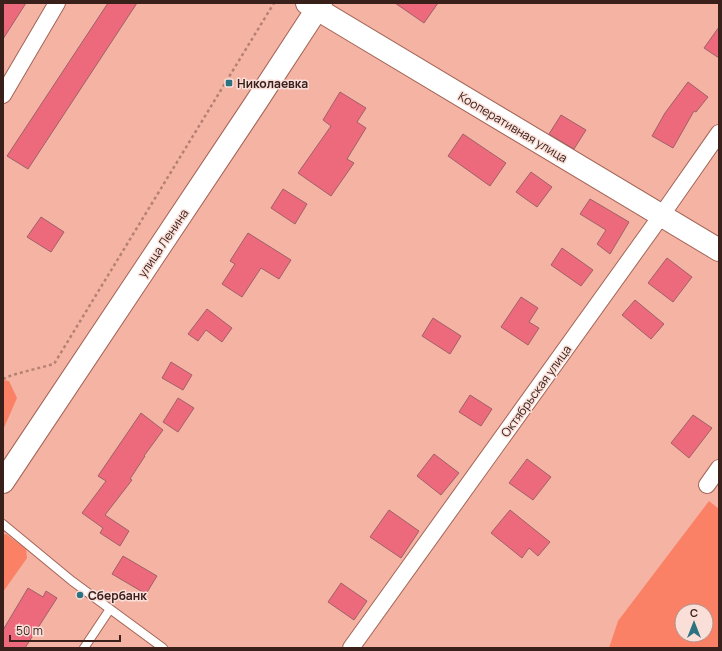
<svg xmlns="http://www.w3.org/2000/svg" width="722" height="651" viewBox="0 0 722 651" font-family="Manrope,sans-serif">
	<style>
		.green { fill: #fa8165; fill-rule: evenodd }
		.building { fill: #ed6a7c; stroke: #9f6167 }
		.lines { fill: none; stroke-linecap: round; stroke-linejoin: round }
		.lane-casing { stroke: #a26658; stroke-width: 10 }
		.street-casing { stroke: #a26658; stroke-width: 18 }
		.secondary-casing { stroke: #a26658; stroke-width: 24 }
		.path { stroke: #b58174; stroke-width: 2.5; stroke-dasharray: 3 3; stroke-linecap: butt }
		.lane { stroke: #fff; stroke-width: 8 }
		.street { stroke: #fff; stroke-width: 16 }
		.secondary { stroke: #fff; stroke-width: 22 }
		.poi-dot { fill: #2d7281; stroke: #fadfd8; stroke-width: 1.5 }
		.labels { text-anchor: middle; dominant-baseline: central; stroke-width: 3; stroke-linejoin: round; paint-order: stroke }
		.poi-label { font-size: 12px; font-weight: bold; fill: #39201a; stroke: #fadfd8; text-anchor: start }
		.street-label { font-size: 12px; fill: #39201a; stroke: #fadfd8 }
	</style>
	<rect width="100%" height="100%" fill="#f5b3a3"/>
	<path class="green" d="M3 380 9 381 17 398 3 430Z
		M709 501 719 509V648H609L618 621ZM682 611H706V635H682Z
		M6 534 26 549 27 558 3 592V535Z"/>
	<path class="building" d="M3 3H26L3 39Z
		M108 3H137L28 169 7 156Z
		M395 3H438L424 23Z
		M719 27V58L704 48Z
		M688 82 708 97 696 112 694 111 673 148 652 136 665 113Z
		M340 92 366 108 357 122 366 128 347 159 354 163 331 196 298 173 331 126 323 120Z
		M561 115 586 130 574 149 549 134Z
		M463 134 506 163 490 186 448 156Z
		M531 172 552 187 537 207 516 192Z
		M283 189 307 204 295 224 271 208Z
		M590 199 629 222 610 254 597 244 606 230 580 214Z
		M41 217 64 232 51 252 27 237Z
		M248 233 291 260 279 279 261 268 242 297 222 284 235 264 230 261Z
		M562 248 593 270 581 286 551 265Z
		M667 258 692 277 673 302 648 283Z
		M521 297 538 308 529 322 539 328 528 345 501 327Z
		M635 300 664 324 651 339 622 315Z
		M207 309 232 328 222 342 206 330 198 341 188 334Z
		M433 318 461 336 450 354 422 336Z
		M171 362 192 375 183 390 162 378Z
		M470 395 492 409 481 426 459 412Z
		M178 398 194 408 178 432 163 422Z
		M141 413 163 430 144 456H145L130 479 132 480 105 515 129 531 120 546 100 533 103 528 82 513 106 481 98 476Z
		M693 415 712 428 689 458 671 443Z
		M434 454 459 473 441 495 417 476Z
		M527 459 551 477 533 500 509 483Z
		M389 510 419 531 401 558 370 537Z
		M510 510 550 542 538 556 529 548 522 558 491 533Z
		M123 556 157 576 146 594 112 574Z
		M341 583 367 601 354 620 328 602Z
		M28 588 43 597 46 591 57 598 25 648H3V630Z"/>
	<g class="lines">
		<defs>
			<path id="lane" d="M3 524 72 581 163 648
				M84 648 110 609"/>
			<path id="street" d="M3 95 57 3
				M707 485 719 468
				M351 648 661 216 719 133"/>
			<path id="secondary" d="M307 3 719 250
				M3 482 255 104 321 3"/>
		</defs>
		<use href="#lane" class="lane-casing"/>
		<use href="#street" class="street-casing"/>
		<use href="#secondary" class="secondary-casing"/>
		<path class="path" d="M3 379 12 375 54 364 274 3"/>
		<use href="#lane" class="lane"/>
		<use href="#street" class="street"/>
		<use href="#secondary" class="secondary"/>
	</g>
	<g class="poi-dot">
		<rect x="225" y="79" width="8" height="8" rx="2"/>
		<circle cx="80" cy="595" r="4"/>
	</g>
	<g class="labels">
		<g class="poi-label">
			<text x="237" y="83">Николаевка</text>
			<text x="88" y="595">Сбербанк</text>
		</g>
		<g class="street-label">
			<text transform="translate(513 127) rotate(31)">Кооперативная улица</text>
			<text transform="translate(163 243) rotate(-56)">улица Ленина</text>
			<text transform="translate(536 391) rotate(-54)">Октябрьская улица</text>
		</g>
	</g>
	<rect width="722" height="651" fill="none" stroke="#39201a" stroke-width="8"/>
	<g transform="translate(694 623)"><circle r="19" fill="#fadfd8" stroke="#ad938c"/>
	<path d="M0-3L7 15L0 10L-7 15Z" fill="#2d7281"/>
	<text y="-6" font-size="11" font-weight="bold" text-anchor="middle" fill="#39201a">С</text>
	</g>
	<path d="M10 635v6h110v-6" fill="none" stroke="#39201a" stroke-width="2"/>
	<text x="16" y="635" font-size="12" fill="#39201a" stroke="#fadfd8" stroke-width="3" paint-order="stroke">50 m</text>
</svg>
